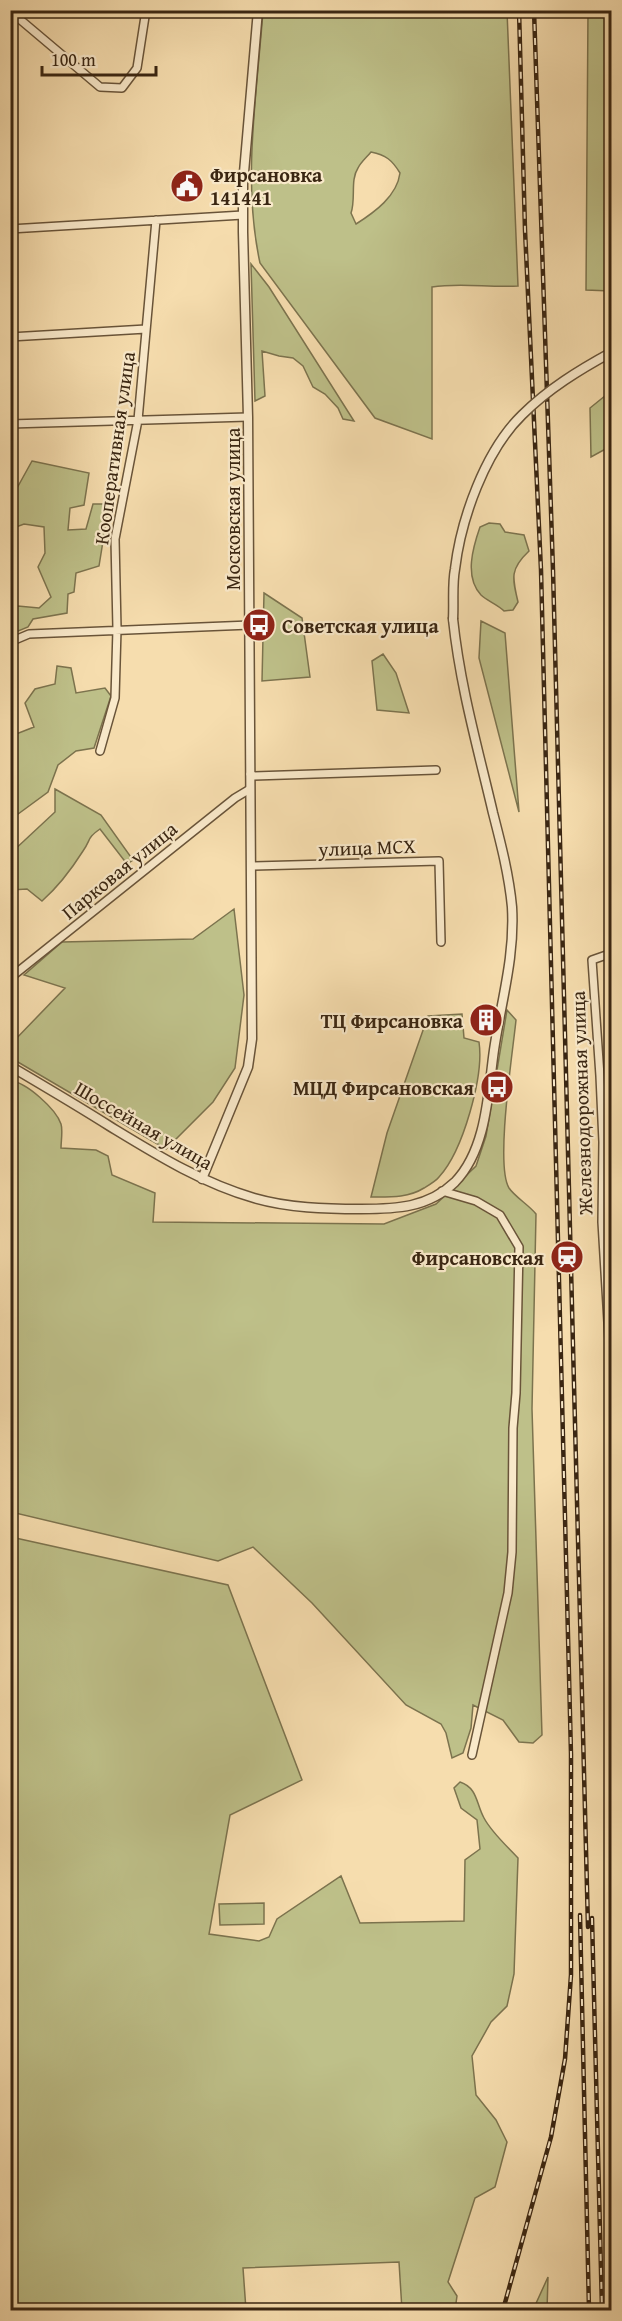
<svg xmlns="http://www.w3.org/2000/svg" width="622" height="2321" viewBox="0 0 622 2321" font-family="'Gentium Book Plus',serif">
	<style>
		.green { fill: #bec089; stroke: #7c734e; stroke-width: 1.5; fill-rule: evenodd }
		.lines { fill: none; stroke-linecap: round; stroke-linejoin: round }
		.minor-casing { stroke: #695439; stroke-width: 10 }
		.tertiary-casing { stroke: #695439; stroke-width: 11 }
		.minor { stroke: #f9e9ca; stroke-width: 7 }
		.tertiary { stroke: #f9e9ca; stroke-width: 8 }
		.rail-casing { stroke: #3a2612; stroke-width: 4.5 }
		.rail { stroke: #f9e9ca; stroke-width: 2; stroke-dasharray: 7; stroke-linecap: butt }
		.tertiary-bridge-casing { stroke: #695439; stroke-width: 11; stroke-linecap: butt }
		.tertiary-bridge { stroke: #f9e9ca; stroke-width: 8 }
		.labels { text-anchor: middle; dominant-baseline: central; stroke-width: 4.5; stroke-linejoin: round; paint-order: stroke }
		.poi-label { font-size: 20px; font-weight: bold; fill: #3a2612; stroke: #f9e9ca; text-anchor: end }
		.street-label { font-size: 20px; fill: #3a2612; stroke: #f9e9ca }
	</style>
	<rect width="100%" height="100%" fill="#f6ddae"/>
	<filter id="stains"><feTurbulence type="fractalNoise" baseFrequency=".00333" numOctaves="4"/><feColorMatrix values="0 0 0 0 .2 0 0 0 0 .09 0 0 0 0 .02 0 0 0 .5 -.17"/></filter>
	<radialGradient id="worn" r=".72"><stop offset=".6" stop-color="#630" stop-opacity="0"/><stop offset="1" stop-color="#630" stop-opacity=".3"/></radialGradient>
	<path class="green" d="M263 11H507L518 286C489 288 461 282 432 287V439L375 418 260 263C242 181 257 94 263 11ZM371 152C386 155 392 160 400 173 397 196 375 212 356 224L351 213C356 199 350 180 358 168 361 162 367 157 371 152Z
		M588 11H611V291L586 290Z
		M251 264 269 287 354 421 343 419 338 408 325 394 313 387 303 366 293 358 279 356 262 351 265 396 255 401Z
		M611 391V446L591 457 590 408Z
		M32 461 89 473 84 505 70 508 68 530 86 529 93 504H109L99 566 76 573 74 592 68 594 67 613 33 619 28 627 11 634V610L18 606 39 608 51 597 38 567 45 553 44 527 24 524 11 529V499Z
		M489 523 500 524 505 532 524 535 529 551C510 569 512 577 518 602L513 610 504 611C497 604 487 601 481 595 464 577 473 547 480 527Z
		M264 593 302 618 310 677 262 681Z
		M481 621 505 633 519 812 479 658Z
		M383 654 396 673 409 713 377 710 372 661Z
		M57 666 71 668 76 693 105 688 111 696 94 748 76 751 58 765 48 792 14 817 10 811 11 736 34 727 25 703 35 689 55 684Z
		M55 789 101 815 133 860 127 864 100 829C86 839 92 838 83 851 71 870 59 886 42 901L27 889 11 890V853L55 812Z
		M234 909 244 995 235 1068 213 1102 166 1149 11 1058V1044L65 988 24 975 62 942 193 939Z
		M507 1010 516 1020C513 1051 495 1165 509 1188 515 1197 529 1205 536 1214L532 1409 542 1735 533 1743 519 1742 503 1720 473 1705 471 1728 463 1753 452 1758 446 1733 441 1724 406 1705 312 1603 253 1547 218 1561 11 1512V1081C26 1082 56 1109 61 1124 63 1130 61 1141 61 1148L96 1150 108 1156 112 1175 155 1193 153 1222 384 1224 436 1204 476 1166 486 1136Z
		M462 1014 464 1038 479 1042C484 1076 463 1151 439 1177 436 1181 429 1185 424 1188 408 1198 390 1197 371 1197L387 1133 428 1016Z
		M11 1537 228 1585 302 1780 230 1815 209 1934 259 1941 269 1937 277 1919 341 1876 360 1923 464 1921 465 1860 480 1849 477 1820 461 1808 454 1788 460 1782C478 1788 476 1804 484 1818 492 1833 507 1846 518 1858L514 1974 507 2006 491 2022 472 2056 476 2095 496 2120 507 2142 495 2187 475 2198 448 2282 457 2296 455 2310H402L399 2262 243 2268 246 2310H11Z
		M264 1903V1924L220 1925 219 1904Z
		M548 2277 547 2310H533Z"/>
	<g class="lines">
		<defs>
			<path id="minor" d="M10 11 100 87 122 88 137 68 146 10
				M10 229 243 215
				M10 337 146 329
				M10 424 248 417
				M612 637V640
				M10 642 29 634 250 625
				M100 751 115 698 117 629 115 539 138 420 156 220
				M250 774 254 776 436 770
				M251 866 439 861 441 942
				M612 953 592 960 600 1076 603 1142 602 1222 612 1389
				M10 978 235 798 250 789
				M442 1191 476 1201 500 1215 519 1247 516 1393 513 1428 512 1552 508 1593 472 1755"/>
			<path id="tertiary" d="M10 1066C44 1086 78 1106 111 1127 157 1155 202 1183 254 1198 289 1208 325 1209 361 1209 396 1209 428 1208 455 1182 487 1149 488 1092 494 1050 501 1002 515 957 512 907 509 875 501 844 493 813 478 749 460 686 453 619
				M202 1179 248 1067 252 1039 248 417 243 232V184L258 10"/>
		</defs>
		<use href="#minor" class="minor-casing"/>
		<use href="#tertiary" class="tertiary-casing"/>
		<use href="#minor" class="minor"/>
		<use href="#tertiary" class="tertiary"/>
		<defs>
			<path id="rail" d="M534 10 553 570 588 1927
				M580 1915 589 2310
				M592 1918 602 2310
				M503 2310 551 2137 565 2059 571 1975V1754L541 570 525 230 519 10"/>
		</defs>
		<use href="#rail" class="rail-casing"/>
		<use href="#rail" class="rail"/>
		<defs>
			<path id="tertiary-bridge" d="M453 619C454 603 452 585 455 569 461 519 485 451 522 415 548 389 579 370 612 352"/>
		</defs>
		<use href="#tertiary-bridge" class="tertiary-bridge-casing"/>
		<use href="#tertiary-bridge" class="tertiary-bridge"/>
	</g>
	<defs>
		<symbol id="civic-disc" viewBox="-11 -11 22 22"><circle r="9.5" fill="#8f2418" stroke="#f9e9ca"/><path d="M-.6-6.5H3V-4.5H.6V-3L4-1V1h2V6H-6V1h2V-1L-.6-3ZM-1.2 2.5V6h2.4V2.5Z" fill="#fff"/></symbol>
		<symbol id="bus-disc" viewBox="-11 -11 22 22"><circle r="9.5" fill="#8f2418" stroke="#f9e9ca"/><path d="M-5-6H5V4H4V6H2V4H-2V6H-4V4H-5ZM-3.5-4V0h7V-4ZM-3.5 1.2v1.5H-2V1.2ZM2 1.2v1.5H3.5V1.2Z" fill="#fff"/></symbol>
		<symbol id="building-disc" viewBox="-11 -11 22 22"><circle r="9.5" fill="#8f2418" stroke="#f9e9ca"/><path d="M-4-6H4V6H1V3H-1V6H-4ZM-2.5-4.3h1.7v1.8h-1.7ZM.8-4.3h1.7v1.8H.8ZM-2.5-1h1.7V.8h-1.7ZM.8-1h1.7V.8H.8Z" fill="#fff"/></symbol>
		<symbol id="station-disc" viewBox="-11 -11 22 22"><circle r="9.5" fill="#8f2418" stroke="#f9e9ca"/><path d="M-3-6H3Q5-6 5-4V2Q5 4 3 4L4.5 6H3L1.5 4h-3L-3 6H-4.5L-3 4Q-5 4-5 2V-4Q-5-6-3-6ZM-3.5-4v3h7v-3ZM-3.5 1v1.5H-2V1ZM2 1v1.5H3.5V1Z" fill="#fff"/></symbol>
	</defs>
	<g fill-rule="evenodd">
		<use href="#civic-disc" x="168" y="167" width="38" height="38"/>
		<use href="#bus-disc" x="240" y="606" width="38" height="38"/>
		<use href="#building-disc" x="467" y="1001" width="38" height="38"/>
		<use href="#bus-disc" x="478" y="1068" width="38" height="38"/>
		<use href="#station-disc" x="548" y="1238" width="38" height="38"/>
	</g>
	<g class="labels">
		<g class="poi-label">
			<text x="210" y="174" text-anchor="start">Фирсановка<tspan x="210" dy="23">141441</tspan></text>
			<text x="282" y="625" text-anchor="start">Советская улица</text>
			<text x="463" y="1020">ТЦ Фирсановка</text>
			<text x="474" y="1087">МЦД Фирсановская</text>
			<text x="544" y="1257">Фирсановская</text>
		</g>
		<g class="street-label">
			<text transform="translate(114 448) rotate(-82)">Кооперативная улица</text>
			<text transform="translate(232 509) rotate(-90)">Московская улица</text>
			<text transform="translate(367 847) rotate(-2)">улица МСХ</text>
			<text transform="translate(119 870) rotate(-39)">Парковая улица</text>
			<text transform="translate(581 1103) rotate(-92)">Железнодорожная улица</text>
			<text transform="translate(144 1125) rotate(30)">Шоссейная улица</text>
		</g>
	</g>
	<rect width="622" height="2321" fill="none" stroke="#f6ddae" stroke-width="36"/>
	<rect x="12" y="12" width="598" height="2297" fill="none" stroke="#3a2612" stroke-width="3"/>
	<rect x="18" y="18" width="586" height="2285" fill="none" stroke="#3a2612" stroke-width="1.5"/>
	<path d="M42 66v9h114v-9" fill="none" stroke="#3a2612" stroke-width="3"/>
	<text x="51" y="66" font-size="18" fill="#3a2612" stroke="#f9e9ca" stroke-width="4.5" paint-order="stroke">100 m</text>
	<rect width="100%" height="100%" filter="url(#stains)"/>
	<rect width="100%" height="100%" fill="url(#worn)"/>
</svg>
